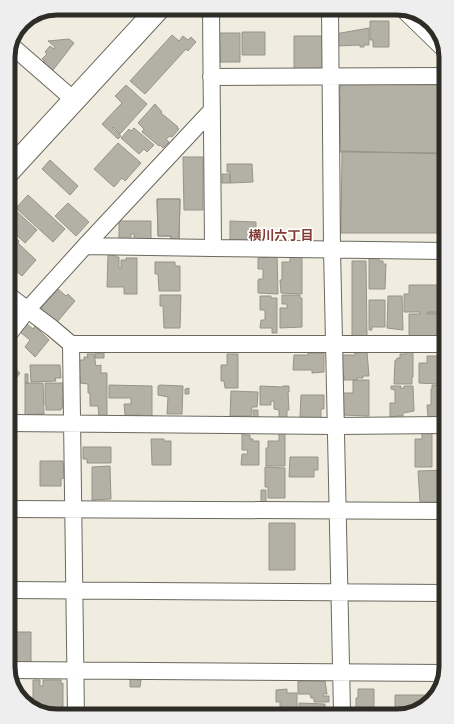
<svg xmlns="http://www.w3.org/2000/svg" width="454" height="724" viewBox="0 0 454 724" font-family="Roboto,'Noto Sans JP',sans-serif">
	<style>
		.building { fill: #b3b1a5; stroke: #969488 }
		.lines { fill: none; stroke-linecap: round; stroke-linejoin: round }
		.street-casing { stroke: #6b695e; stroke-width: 18 }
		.secondary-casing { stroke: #6b695e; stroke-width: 24 }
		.highway-casing { stroke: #6b695e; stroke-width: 24 }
		.street { stroke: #fff; stroke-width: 16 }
		.secondary { stroke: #fff; stroke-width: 22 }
		.highway { stroke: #fff; stroke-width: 22 }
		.labels { text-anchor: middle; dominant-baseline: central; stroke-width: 3.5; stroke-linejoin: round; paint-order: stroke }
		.neighbourhood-label { font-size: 13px; font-weight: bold; fill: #823b31; stroke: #fff }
		.rim { fill: none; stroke: #2d2c27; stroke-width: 5 }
	</style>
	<rect width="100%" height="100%" fill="#f0ede0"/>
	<path class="building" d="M370 21H389V47H373V40H370Z
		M369 28V45H364V47H360V45L336 46 335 34Z
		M242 32H265V55H242Z
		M218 33H240V62H220V44H218Z
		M172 35 179 41 183 36 188 40 191 37 196 42 188 51 186 49 145 94 130 81Z
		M294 36H322L324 70H294Z
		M69 39 74 43 53 70 43 62 45 61 42 59 47 54 45 52 50 46 54 49 55 47 48 41Z
		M340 84 446 85V153L340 152V96H336V89H340Z
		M126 85 147 104 120 134 113 127 112 128 121 136 118 139 102 124 122 103 115 96Z
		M155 104 162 112 161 113 178 127 177 128 179 129 172 137 170 136 166 139 169 142 163 148 160 145 159 146 142 132 144 129 138 123Z
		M134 128 154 145 147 152 144 149 139 154 121 138 129 129 131 131Z
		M118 143 141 163 125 181 122 178 114 187 94 169Z
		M342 151 446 154V233H341Z
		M183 157H203V210H184Z
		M50 160 78 186 70 195 42 169Z
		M227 164H252L253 182 230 183V172H227Z
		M222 174H230V183H222Z
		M28 195 65 229 53 242 16 208Z
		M157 199H180L179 240H171V236H158Z
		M157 199H180L179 240H171V236H158Z
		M68 203 89 222 76 236 55 216Z
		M14 209 37 230 25 243 10 229 14 224 8 219V215Z
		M119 221H151V239L134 240V234H131V240L119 239Z
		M230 221 256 222V240H230Z
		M13 235 19 241 18 243 36 260 22 276 8 264V240Z
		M270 254H277L278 294 258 293V280L259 279H263V269H258V258L270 257Z
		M108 255H116V257H119V268H121V260H126V258H137V294H124V287H107Z
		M302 255V294L281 293 280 280H282V262H290V257H296Z
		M369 257H379V261H383V264H386L385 289H369Z
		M352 261H366L367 336H352Z
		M155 262H175V266H180V291H159L158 274H155Z
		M409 285H446V336H409V314H420V312H404V294H409Z
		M58 289 66 296 68 294 75 301 57 322 41 308Z
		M160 295H181L180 328H164L163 306H160Z
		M282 295H300V298H302V327L280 328V308H287V304H282Z
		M260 296H271V298H277V333H272V328H260L261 320H265V310H260Z
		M388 296H402L403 330 387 328Z
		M369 300H385V327H372V330H369Z
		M427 312H442V314H427Z
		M27 324 33 329 35 326 49 340 35 357 25 347 30 340 20 332Z
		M406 351 413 352V377H412V384H394L395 360H397V358H400V354H406Z
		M367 352 369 376H363V378H357V380H344V376H341V355H355V353Z
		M95 353H104V358H95Z
		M308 353H324V372L312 373V370H293L294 355H308Z
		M87 354H94L96 366 101 365V373H107V418H99L98 406H90V393H88V384L80 383 79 360H84V357H88Z
		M227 354H238V388H225L224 381H221V365H227Z
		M445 355H446V384H445Z
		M427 356H439V384L419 383V363H427Z
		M8 364 20 373 8 389Z
		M30 365H60L61 378H55L56 381 31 382Z
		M25 374H28V383H25Z
		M353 380H369V416L342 415 343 393H353Z
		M25 383H43L44 414H34V417H25Z
		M45 383H63V397H62L63 408H61V410H46V405H45Z
		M109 385 152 386V419L141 417V415H125L124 404H131V398H109Z
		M160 385 183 386 182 414H167L168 397 158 395V386Z
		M432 385H438V389H446V419H439V417H436V418H428L427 405H431V389H432Z
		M260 386 283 387V386H289V392H288L289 410H287V419H279V410L274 409V401H271V405H260Z
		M391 386H401L400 388H404V386H413L414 411 403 413V416H395V418H390V403H395V390L391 389Z
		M189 388V394H185V389Z
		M231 391 258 392 257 407H252L251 416H230Z
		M301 395H324V409H321V418L300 417Z
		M253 410H258V420H253Z
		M242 432H245V435H250V439H253V441H259V465H241L242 454H248L247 450H242Z
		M422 432H432V467H415V439H422Z
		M279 433H285V466H266V448H268V441H279Z
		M151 439H164V441H171V465H152Z
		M83 447H111V463H87V459H83Z
		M290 457H318V470H314V477H289Z
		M40 461H63L64 478 61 479V486H40Z
		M110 466 111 499 92 500V467Z
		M265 467 285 468V498H268V487H265Z
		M446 470V495H442V502H420L418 471Z
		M261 490H266V502H261Z
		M269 523H295V570H269Z
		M8 597H9V629H8Z
		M16 632H31V663L17 664Z
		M11 679H15V691L13 689Z
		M130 679 141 680 140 687H130Z
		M33 680H40V686H43V680H61V684L63 683V710H60V712H48V714L33 709Z
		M298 681H325L327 694H323V696H329V702H314V698H311L310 694H298Z
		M287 689V693H297V713H280V702H276V690Z
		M358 689H374V711L356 712V698H358Z
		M395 695H436L419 711H395Z
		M299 703 325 704V712H299Z"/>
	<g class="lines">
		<defs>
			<path id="street" d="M330 8 332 249 342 712
				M12 46 74 100
				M211 77 446 76
				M85 246 212 110
				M213 248 446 251
				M8 295 52 328 71 344H446
				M8 335 28 309 85 246 213 248 211 8
				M71 344 76 716
				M8 423 336 426 446 425
				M8 509 446 511
				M8 590 446 593
				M9 670 445 673"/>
			<path id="secondary" d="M8 172 159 8"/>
			<path id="highway" d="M409 11 443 44"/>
		</defs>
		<use href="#street" class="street-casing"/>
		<use href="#secondary" class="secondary-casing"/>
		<use href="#highway" class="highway-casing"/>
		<use href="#street" class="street"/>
		<use href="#secondary" class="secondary"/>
		<use href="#highway" class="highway"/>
	</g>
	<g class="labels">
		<g class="neighbourhood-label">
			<text x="281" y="235">横川六丁目</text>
		</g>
	</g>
	<path d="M0 0H454V724H0ZM57 15H397A42 42 0 0 1 439 57V667A42 42 0 0 1 397 709H57A42 42 0 0 1 15 667V57A42 42 0 0 1 57 15Z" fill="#eee" fill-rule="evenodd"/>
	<path class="rim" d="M57 15H397A42 42 0 0 1 439 57V667A42 42 0 0 1 397 709H57A42 42 0 0 1 15 667V57A42 42 0 0 1 57 15Z"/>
</svg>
